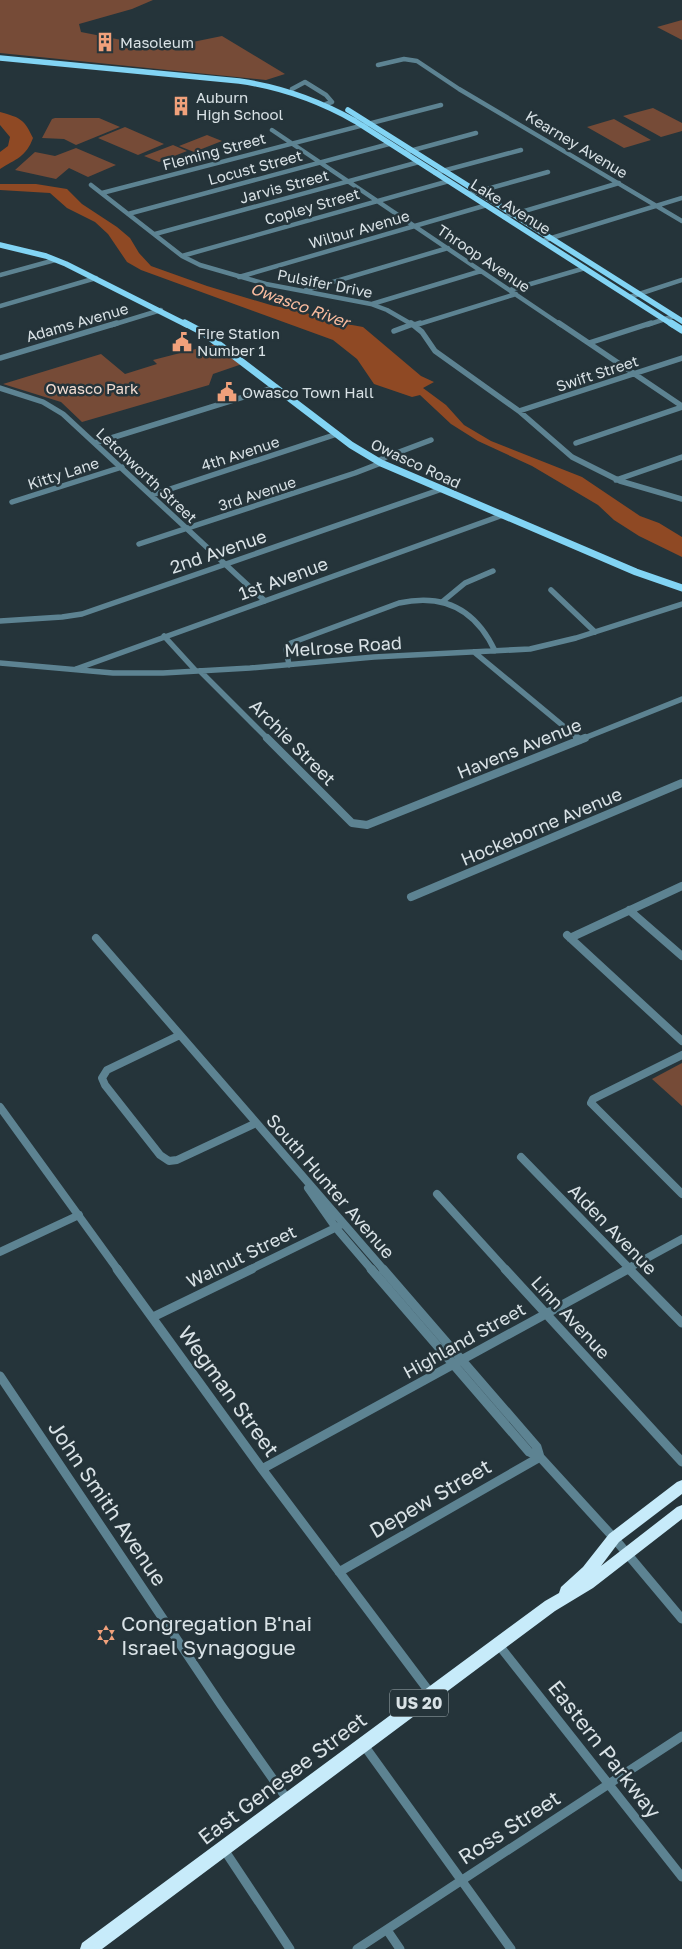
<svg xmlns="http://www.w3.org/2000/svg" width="682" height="1949" viewBox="0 0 682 1949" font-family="'Golos Text',sans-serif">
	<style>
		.green { fill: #764b37 }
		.water { fill: #8f4924 }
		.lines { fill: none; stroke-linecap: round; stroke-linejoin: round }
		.minor-far3 { stroke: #5d8392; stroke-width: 4.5 }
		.minor-far2 { stroke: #5d8392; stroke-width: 5.5 }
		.minor-far1 { stroke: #5d8392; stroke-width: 8 }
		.minor { stroke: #5d8392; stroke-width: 9 }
		.major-far1 { stroke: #82d4f4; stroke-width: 5.5 }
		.major { stroke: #82d4f4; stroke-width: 7 }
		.highway { fill: #c7ebfa; fill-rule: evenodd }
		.labels { text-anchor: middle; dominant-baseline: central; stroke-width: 5; stroke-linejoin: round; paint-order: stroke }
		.far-poi-label { font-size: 15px; fill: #d9e2e6; stroke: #25343a; text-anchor: start }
		.far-street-label { font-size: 15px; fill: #d9e2e6; stroke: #25343a }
		.far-park-label { font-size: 15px; fill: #f1dcd2; stroke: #25343a }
		.far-water-label { font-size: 16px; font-style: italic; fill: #fabc9f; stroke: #25343a }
		.shield { fill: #25343a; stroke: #a3aeb2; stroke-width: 1 }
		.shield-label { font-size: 16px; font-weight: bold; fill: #d9e2e6 }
		.street-label { font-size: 18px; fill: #d9e2e6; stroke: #25343a }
		.near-street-label { font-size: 21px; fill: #d9e2e6; stroke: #25343a }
		.near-poi-label { font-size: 21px; fill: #d9e2e6; stroke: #25343a; text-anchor: start }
	</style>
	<rect width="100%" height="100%" fill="#25343a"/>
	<path class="green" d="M0 0H153L132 9 79 24 81 32 157 47 178 45 222 36 285 74 266 80 0 53Z
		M682 20V40L657 27Z
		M653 108 682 123V131L661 137 623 116Z
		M55 118H99L120 127 76 145 64 139 42 138 52 119Z
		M614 119 651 140 624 148 587 127Z
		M125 127 164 144 138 155 98 138Z
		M207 135 222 141 194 152 179 146Z
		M173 145 187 151 159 162 144 156Z
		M76 148 116 165 88 177 69 168 56 179 15 170 35 152 55 156Z
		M219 343 245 363 213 374 209 385 82 422 61 402 3 384 101 354 125 374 157 364 153 360Z
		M682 1063V1106L652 1079Z"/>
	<path class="water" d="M0 112C21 118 24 119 33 138 26 157 16 159 0 169V152L8 146 10 137 0 125Z
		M0 184H36L67 189 82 204 117 227 130 238 139 253 151 266 207 286 274 306 303 311 330 324 341 323 363 327 421 376 434 382 423 388 446 405 464 425 491 441 582 477 640 516 659 523 682 537V557L639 536 614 520 598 505 532 466 478 441 451 424 420 395 412 397 374 384 357 359 333 340 141 270 127 262 108 234 95 222 67 208 50 193 0 190Z"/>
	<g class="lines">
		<path class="minor-far3" d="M378 65 404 59 417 61 459 89 682 221
			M292 89 305 82 326 95 332 102 326 104
			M272 130 561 325
			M406 152 476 133
			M435 173 521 150
			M91 185 182 256 200 265 266 284 371 304 387 310 413 325
			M102 193 441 105
			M469 194 548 172
			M128 214 389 144
			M504 217 619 183
			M155 234 419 162
			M545 240 682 198
			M182 256 449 181
			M0 275 55 260
			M239 277 487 205
			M306 290 448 248
			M510 290 585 268
			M630 297 682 280
			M372 304 481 271
			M0 306 96 278
			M112 325 161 310
			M416 325 516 294
			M647 325 674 316"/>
		<path class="minor-far2" d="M411 323 422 332 435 351 519 411 572 457 620 481 682 499
			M559 323 682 406
			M414 325 420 323
			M394 331 413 324
			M589 343 651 323
			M0 358 117 323
			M0 388 43 402 63 414 265 601
			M519 411 682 358
			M95 443 276 387
			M576 443 682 407
			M616 480 682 457
			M152 495 337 434
			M12 502 122 467
			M139 544 355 473 381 463 380 460 386 457 431 440
			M551 590 595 632
			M442 602 465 583 493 571
			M0 621 62 617 82 614 442 489
			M164 636 196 671
			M474 652 579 739
			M0 663 113 673H163L250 668 374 657 530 649 576 638 682 604
			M289 665 286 649 291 643 399 603C444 593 476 610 495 651
			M76 669 503 515
			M200 671 268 739
			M582 739 682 699"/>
		<path class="minor-far1" d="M267 738 352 823 367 825 585 738
			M577 738 580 740
			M411 897 682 783
			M629 910 682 956
			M567 935 682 1041
			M96 938 384 1270
			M570 938 682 886
			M180 1035 107 1070 102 1078 105 1085 160 1155 169 1161 177 1160 256 1123
			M682 1055 593 1099 591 1103 682 1194
			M0 1107 118 1270
			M521 1157 631 1270
			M308 1188 336 1228 372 1270
			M437 1194 506 1270
			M0 1252 79 1215
			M249 1270 339 1226
			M625 1270 682 1239"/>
		<path class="minor" d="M117 1269 262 1469 431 1694
			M371 1269 529 1452 540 1457 614 1538 682 1619
			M383 1269 537 1447 540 1457
			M505 1269 682 1462
			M629 1269 682 1323
			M153 1317 252 1269
			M0 1376 221 1705 287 1799
			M262 1469 628 1269
			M339 1572 540 1457
			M498 1644 682 1877
			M363 1744 511 1949
			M223 1848 290 1949
			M387 1930 400 1949
			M357 1949 682 1736"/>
		<path class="major-far1" d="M0 58 239 81C281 87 318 100 355 121L673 325
			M348 110 682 321
			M0 245 46 256 66 264 187 325"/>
		<path class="major" d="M185 323 204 333 351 445 381 463 636 572 682 588
			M671 323 682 330"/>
		<path class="highway" d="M682 1480V1494L619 1542 601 1566 677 1507 682 1505V1519L593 1588 555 1611 102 1949H80L82 1943 545 1601 559 1593 561 1587 583 1567 609 1534 677 1482Z"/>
	</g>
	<defs>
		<symbol id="building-bare" viewBox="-9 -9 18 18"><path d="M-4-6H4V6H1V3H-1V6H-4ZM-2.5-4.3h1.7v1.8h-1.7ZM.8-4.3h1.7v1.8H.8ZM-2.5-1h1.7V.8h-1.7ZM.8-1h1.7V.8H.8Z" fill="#f1a17b" stroke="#25343a" stroke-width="2.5" paint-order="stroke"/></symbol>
		<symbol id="civic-bare" viewBox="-9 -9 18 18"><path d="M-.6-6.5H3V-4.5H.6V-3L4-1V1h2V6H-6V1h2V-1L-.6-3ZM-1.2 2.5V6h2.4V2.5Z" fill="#f1a17b" stroke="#25343a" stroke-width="2.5" paint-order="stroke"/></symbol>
		<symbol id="synagogue-bare" viewBox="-9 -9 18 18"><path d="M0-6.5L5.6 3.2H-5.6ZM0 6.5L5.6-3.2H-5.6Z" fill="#f1a17b" stroke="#25343a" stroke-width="2.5" paint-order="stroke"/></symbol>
	</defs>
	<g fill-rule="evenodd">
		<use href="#building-bare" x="91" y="28" width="28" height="28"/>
		<use href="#building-bare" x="167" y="92" width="28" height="28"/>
		<use href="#civic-bare" x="168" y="328" width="28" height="28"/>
		<use href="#civic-bare" x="213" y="378" width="28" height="28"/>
		<use href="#synagogue-bare" x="92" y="1621" width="28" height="28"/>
	</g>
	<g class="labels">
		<g class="far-poi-label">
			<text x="120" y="42">Masoleum</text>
			<text x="196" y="97">Auburn<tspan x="196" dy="17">High School</tspan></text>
			<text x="197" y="333">Fire Station<tspan x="197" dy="17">Number 1</tspan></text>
			<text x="242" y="392">Owasco Town Hall</text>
		</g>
		<g class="far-street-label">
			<text transform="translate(577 144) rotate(31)">Kearney Avenue</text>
			<text transform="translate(214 151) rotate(-15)">Fleming Street</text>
			<text transform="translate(255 167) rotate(-15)">Locust Street</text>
			<text transform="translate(284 186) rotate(-15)">Jarvis Street</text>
			<text transform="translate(312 206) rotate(-16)">Copley Street</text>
			<text transform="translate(511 206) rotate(32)">Lake Avenue</text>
			<text transform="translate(359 229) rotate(-16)">Wilbur Avenue</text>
			<text transform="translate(484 258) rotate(34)">Throop Avenue</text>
			<text transform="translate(325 283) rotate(11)">Pulsifer Drive</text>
			<text transform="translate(77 322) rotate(-16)">Adams Avenue</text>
			<text transform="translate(597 373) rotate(-18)">Swift Street</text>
			<text transform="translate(240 453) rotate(-18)">4th Avenue</text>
			<text transform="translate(416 463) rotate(25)">Owasco Road</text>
			<text transform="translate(63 473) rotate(-18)">Kitty Lane</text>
			<text transform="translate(147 475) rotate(43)">Letchworth Street</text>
			<text transform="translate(257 493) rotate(-18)">3rd Avenue</text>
		</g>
		<g class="far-park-label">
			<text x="92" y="388">Owasco Park</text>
		</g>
		<g class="far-water-label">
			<text transform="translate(300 305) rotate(20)">Owasco River</text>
		</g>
		<rect class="shield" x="390" y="1689.5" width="58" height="27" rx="4"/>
		<g class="shield-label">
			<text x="419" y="1703">US 20</text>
		</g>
		<g class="street-label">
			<text transform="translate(218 551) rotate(-19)">2nd Avenue</text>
			<text transform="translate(283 578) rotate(-20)">1st Avenue</text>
			<text transform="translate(343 646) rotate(-4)">Melrose Road</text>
			<text transform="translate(293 742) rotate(45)">Archie Street</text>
			<text transform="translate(519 748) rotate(-22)">Havens Avenue</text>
			<text transform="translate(541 826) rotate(-23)">Hockeborne Avenue</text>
			<text transform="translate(331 1186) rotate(49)">South Hunter Avenue</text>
			<text transform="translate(613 1229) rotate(46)">Alden Avenue</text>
			<text transform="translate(241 1256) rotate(-26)">Walnut Street</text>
			<text transform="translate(571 1317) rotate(47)">Linn Avenue</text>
			<text transform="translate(464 1340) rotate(-29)">Highland Street</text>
		</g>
		<g class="near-street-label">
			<text transform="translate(229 1391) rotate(54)">Wegman Street</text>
			<text transform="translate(430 1498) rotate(-30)">Depew Street</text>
			<text transform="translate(108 1503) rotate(56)">John Smith Avenue</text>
			<text transform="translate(605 1749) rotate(52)">Eastern Parkway</text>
			<text transform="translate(282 1778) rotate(-37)">East Genesee Street</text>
			<text transform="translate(509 1827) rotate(-33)">Ross Street</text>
		</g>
		<g class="near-poi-label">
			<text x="121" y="1623">Congregation B'nai<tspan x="121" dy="24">Israel Synagogue</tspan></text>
		</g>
	</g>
</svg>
